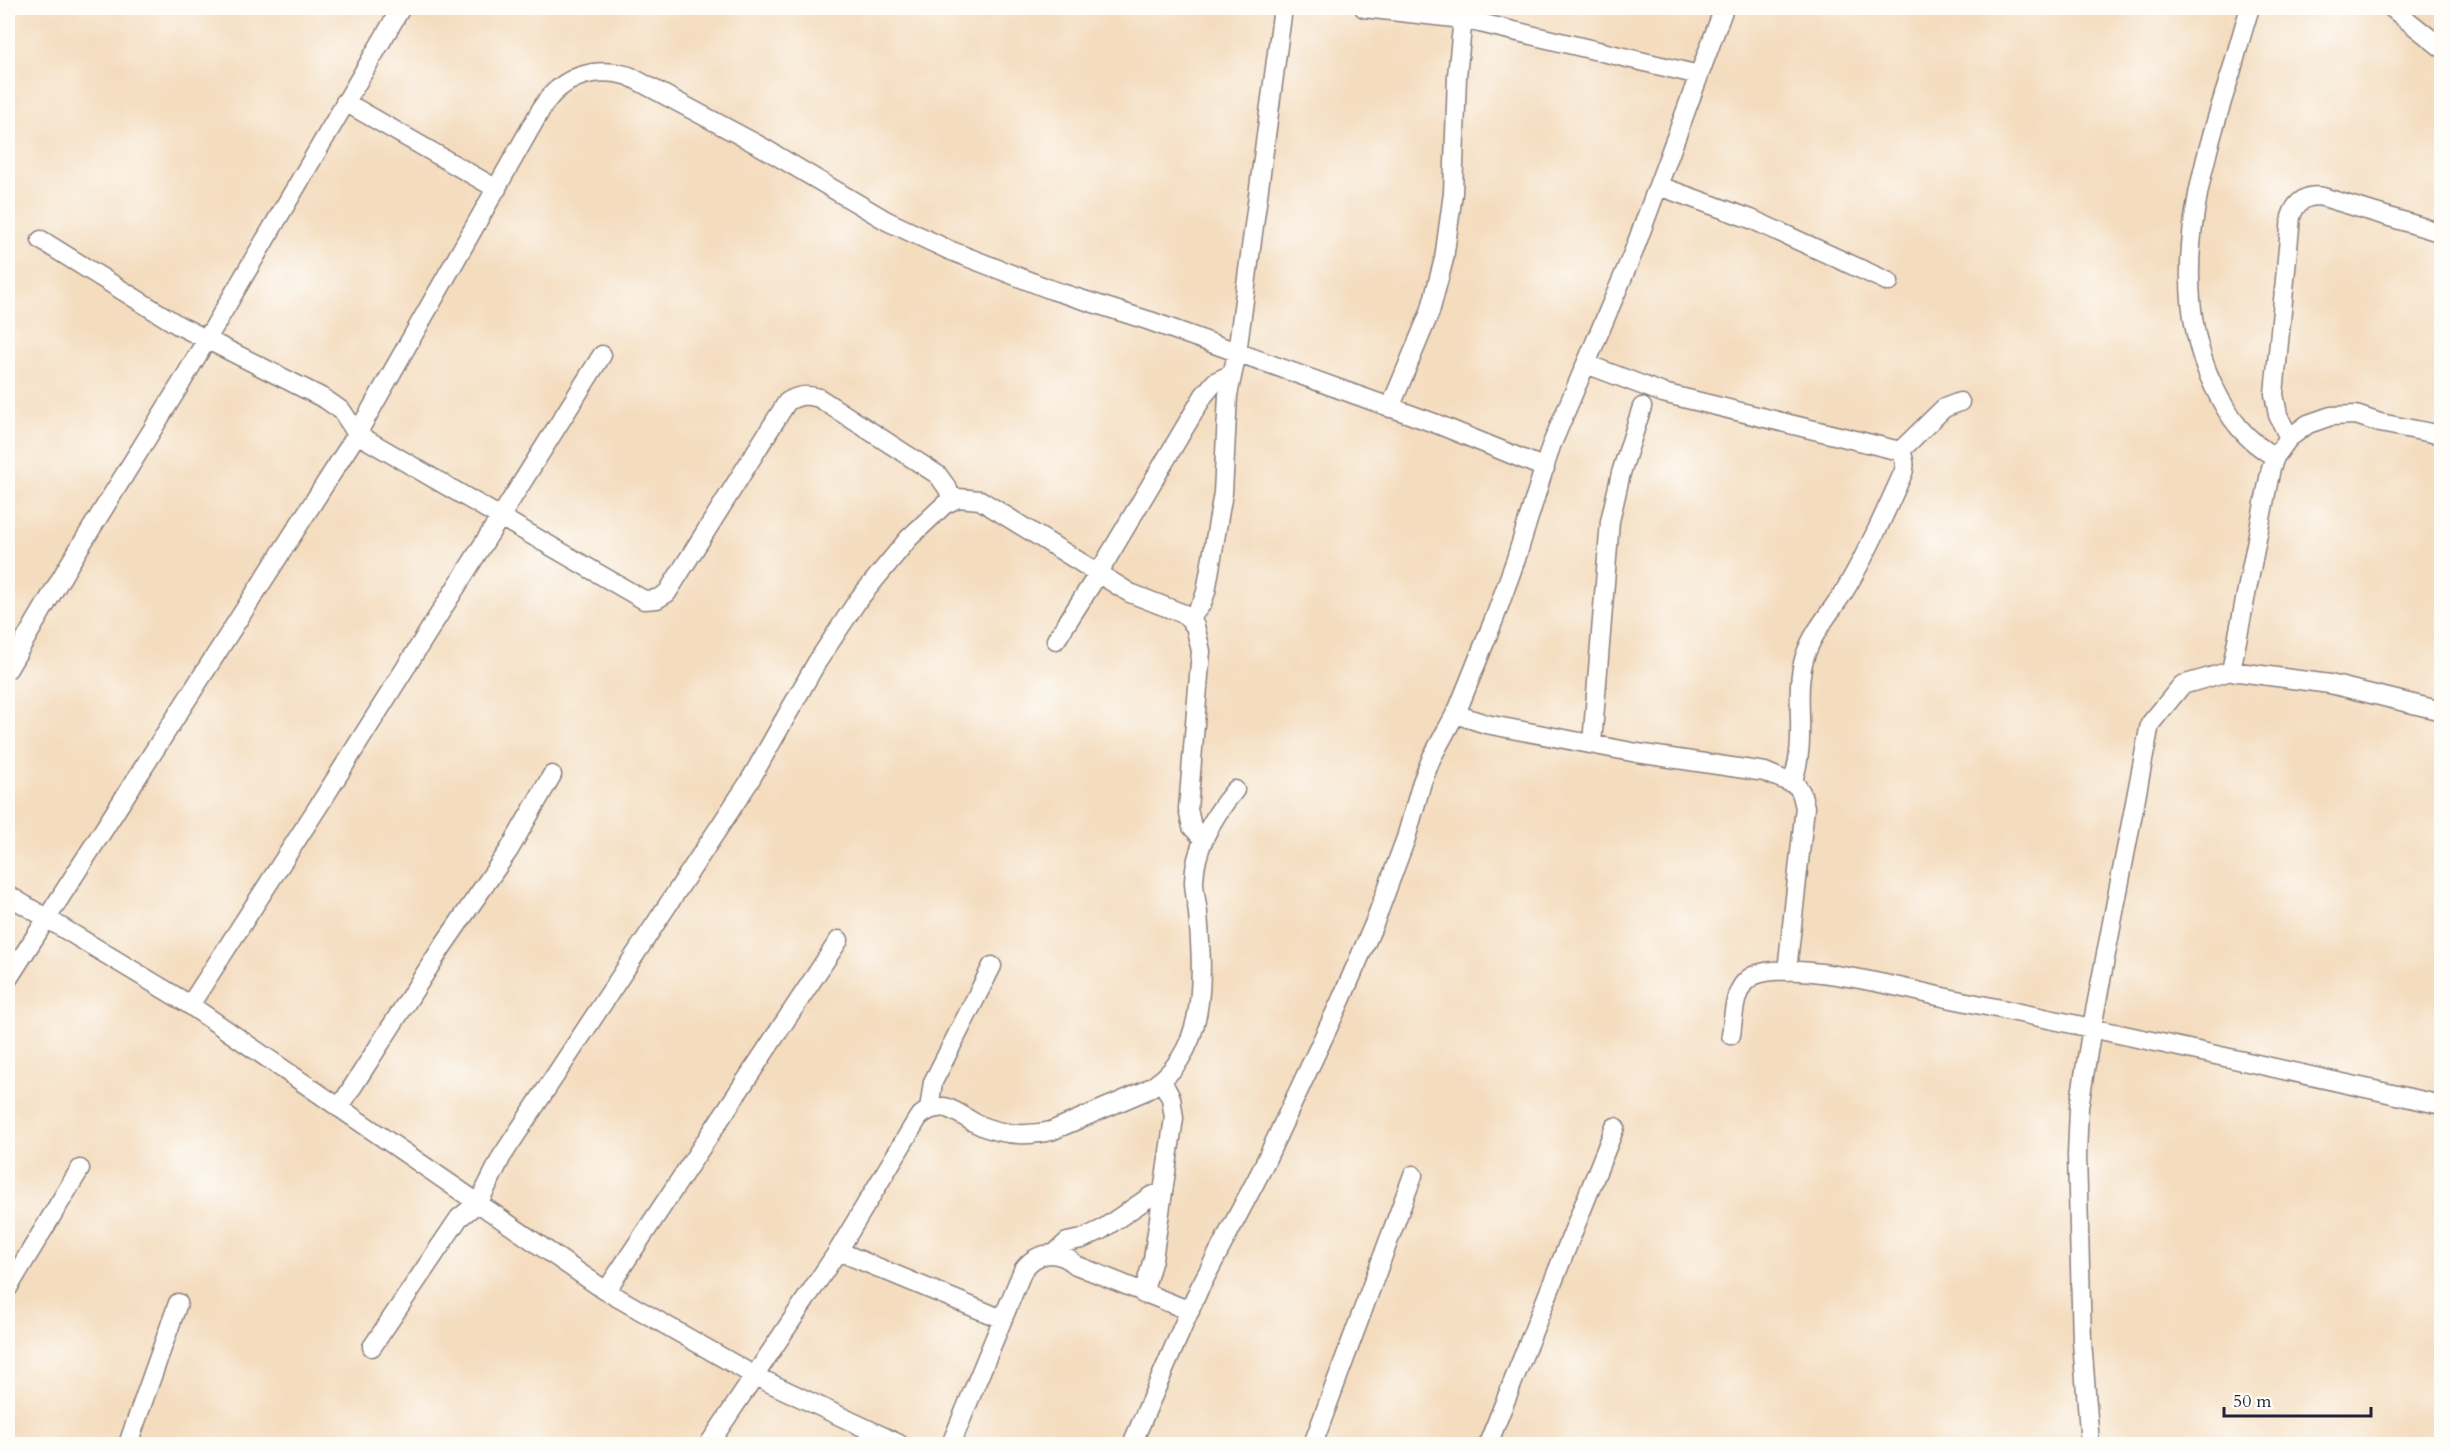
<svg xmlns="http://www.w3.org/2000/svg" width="2449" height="1452" viewBox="0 0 2449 1452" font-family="Cardo,serif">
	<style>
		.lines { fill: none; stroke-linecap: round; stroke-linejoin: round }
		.minor-casing { stroke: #8b7f7c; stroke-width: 21 }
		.minor { stroke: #fff; stroke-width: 18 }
	</style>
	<rect width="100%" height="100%" fill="#fdfcf7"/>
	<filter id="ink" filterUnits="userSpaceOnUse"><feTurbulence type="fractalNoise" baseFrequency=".0167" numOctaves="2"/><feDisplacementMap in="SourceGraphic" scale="12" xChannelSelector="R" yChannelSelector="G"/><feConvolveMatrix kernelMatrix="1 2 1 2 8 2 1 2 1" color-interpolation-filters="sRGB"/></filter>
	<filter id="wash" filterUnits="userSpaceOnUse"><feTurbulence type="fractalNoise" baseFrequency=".008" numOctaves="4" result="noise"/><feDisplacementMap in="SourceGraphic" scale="24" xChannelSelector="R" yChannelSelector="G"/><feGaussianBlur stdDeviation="1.35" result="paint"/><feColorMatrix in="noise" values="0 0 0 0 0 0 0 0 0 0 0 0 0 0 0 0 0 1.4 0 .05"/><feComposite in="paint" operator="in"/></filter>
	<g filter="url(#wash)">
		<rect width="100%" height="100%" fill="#f4dcbe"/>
	</g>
	<g filter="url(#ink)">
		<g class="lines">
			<defs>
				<path id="minor" d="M1364 8 1463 19 1699 75
					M2250 8C2243 29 2237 51 2231 73 2199 172 2166 288 2214 387 2229 418 2245 440 2275 457
					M2392 8 2442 48
					M345 102 497 189
					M1659 186 1751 219 1889 282
					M41 240 178 325 325 399 342 411 357 434 644 600 657 599 667 593 787 402C798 395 807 394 819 398L938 475 948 489 951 500
					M1586 364 1663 393 1900 451C1905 459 1906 465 1903 473 1886 511 1869 549 1848 585 1834 609 1814 629 1805 656 1792 697 1809 738 1792 783
					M1390 408 1430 312 1444 259 1453 193 1457 76 1464 8
					M2289 438 2278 415 2274 394 2291 217C2296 201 2307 194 2323 197L2442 233
					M1900 451 1944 408 1960 402
					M1190 619 1202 603 1206 592 1223 493 1228 395 1237 353 1283 8
					M1056 640 1098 574 1204 395 1215 382 1232 374
					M8 669 70 563 180 385 401 8
					M2231 671 2271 468 2275 457 2289 438 2308 424 2331 416 2356 415 2380 423 2442 435
					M1455 714 1486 724 1637 753 1765 772 1796 785 1801 792 1805 807 1787 971
					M1592 744 1610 521 1621 473 1642 407
					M8 895 190 1005 606 1291 755 1376 899 1444
					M8 979 357 434 543 106C563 76 595 66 629 76L762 147 887 221 949 250 1052 290 1150 321 1437 424 1545 468
					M190 1005 325 796 602 355
					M1731 1035C1734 1015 1733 984 1755 975 1792 959 1910 990 1952 999 2116 1032 2279 1069 2442 1105
					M339 1108 442 947 509 850 552 775
					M929 1109 933 1082 992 966
					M838 1251 1002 1319
					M1054 1254 1067 1242 1082 1239 1101 1230 1151 1196 1163 1192
					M8 1288 80 1169
					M606 1291 839 940
					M1143 1294 1153 1259 1174 1118 1171 1098 1162 1081
					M372 1347 459 1218 479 1202 502 1156 749 782 817 662 858 600 909 538 944 505 958 498 980 500 1130 593 1184 614 1195 626 1201 651 1188 809 1192 827 1204 840
					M128 1444 178 1303
					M709 1444 838 1251 918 1118C926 1110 933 1108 944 1107 955 1110 963 1116 973 1122 998 1135 1024 1137 1051 1131L1145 1091C1209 1057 1203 976 1198 913 1197 903 1194 892 1194 881 1195 847 1214 815 1235 790
					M951 1444 1023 1270C1037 1251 1058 1249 1076 1265L1190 1311
					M1132 1444 1199 1289 1260 1173 1341 1000 1374 924 1406 838 1422 782 1432 757 1458 709 1495 617 1516 559 1551 446 1633 253 1724 8
					M1313 1444 1413 1175
					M1488 1444 1615 1127
					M2090 1444 2082 1341 2077 1155 2079 1107 2092 1027 2150 724 2182 685 2231 671 2330 684 2442 711"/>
			</defs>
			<use href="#minor" class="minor-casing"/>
			<use href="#minor" class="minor"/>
		</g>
	</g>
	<rect width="2449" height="1452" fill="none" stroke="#fdfcf7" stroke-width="30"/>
	<path d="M2224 1407v9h147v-9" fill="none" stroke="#22223b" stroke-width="3"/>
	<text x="2233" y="1407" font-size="18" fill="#22223b" stroke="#fdfcf7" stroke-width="4.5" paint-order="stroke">50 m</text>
</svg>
